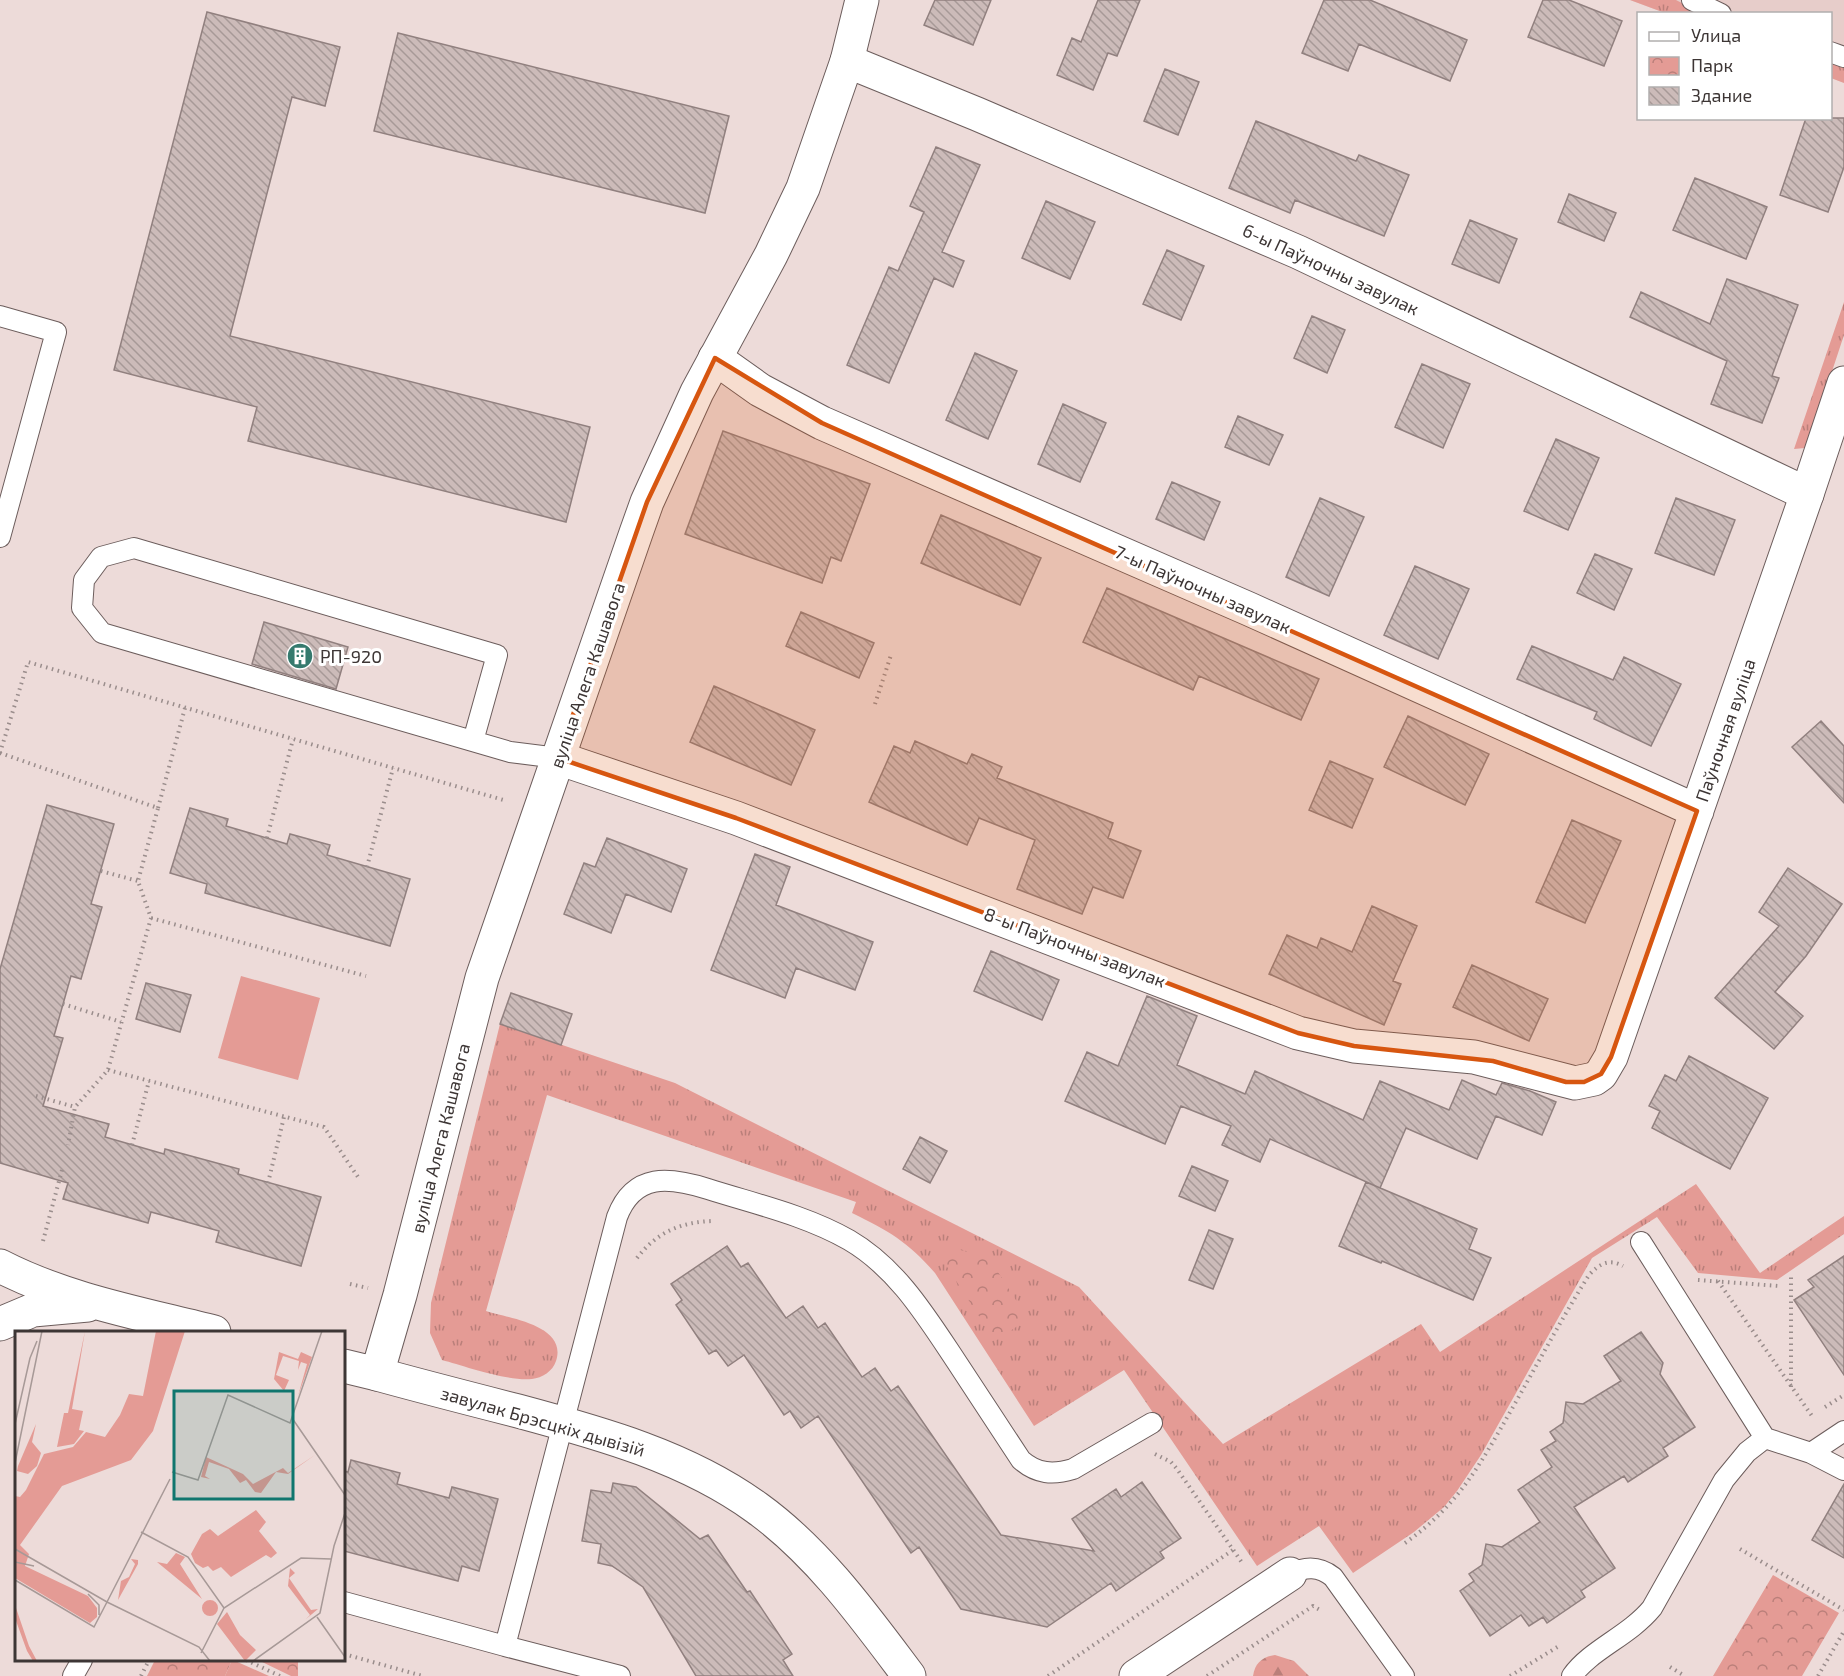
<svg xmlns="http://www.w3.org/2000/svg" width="1844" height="1676" viewBox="0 0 1844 1676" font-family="'Exo 2',sans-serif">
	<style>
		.built { fill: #e7cdca }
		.grass { fill: url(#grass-tufts) }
		.forest { fill: url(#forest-firs) }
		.park { fill: url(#park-crowns) }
		.pitch { fill: #e49b95 }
		.building { fill: url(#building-back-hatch); stroke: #91807f; stroke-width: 1.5 }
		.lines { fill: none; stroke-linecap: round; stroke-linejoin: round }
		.lane-casing { stroke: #6c5d5c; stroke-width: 22 }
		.street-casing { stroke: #6c5d5c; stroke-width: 35 }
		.secondary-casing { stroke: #6c5d5c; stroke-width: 35 }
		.path { stroke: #9a8d8c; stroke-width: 4; stroke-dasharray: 1.5 4.5; stroke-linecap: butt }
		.lane { stroke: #fff; stroke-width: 20 }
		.street { stroke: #fff; stroke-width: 33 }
		.secondary { stroke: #fff; stroke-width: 33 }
		.marked { fill: #d75610; fill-opacity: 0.2; stroke: #d75610; stroke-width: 4.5; stroke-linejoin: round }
		.labels { text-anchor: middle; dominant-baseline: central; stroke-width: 6; stroke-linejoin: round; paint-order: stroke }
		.street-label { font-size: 18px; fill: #3d3635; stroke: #fff }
		.poi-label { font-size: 18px; fill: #3d3635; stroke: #fff; text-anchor: start }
		.inset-road { fill: none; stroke: #a79997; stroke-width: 1.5 }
		.view { fill: #0f766e; fill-opacity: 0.15; stroke: #0f766e; stroke-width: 3 }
		.inset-edge { fill: none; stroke: #3d3635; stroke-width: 3 }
	</style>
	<defs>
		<pattern id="grass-tufts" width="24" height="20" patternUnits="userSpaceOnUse" patternTransform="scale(1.5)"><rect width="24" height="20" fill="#e49b95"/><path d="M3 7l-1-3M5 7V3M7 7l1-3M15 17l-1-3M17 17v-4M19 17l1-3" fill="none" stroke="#ba7f7a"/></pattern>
		<pattern id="forest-firs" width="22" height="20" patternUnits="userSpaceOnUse" patternTransform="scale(1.5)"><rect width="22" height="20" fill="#e49b95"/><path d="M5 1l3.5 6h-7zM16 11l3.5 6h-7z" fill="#ba7f7a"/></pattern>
		<pattern id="park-crowns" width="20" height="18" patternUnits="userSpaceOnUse" patternTransform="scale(1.5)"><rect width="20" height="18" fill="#e49b95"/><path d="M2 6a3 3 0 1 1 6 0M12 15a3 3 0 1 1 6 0" fill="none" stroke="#ba7f7a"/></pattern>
		<pattern id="building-back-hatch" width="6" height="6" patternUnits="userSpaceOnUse" patternTransform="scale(1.5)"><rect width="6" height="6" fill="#ccbbb9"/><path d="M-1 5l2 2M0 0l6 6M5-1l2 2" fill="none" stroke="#a79997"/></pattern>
	</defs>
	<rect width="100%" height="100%" fill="#eddbd9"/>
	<path class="built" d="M1630 0H1844V83L1831 78 1830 14 1665 13Z"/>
	<path class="grass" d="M1630 0H1676L1701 13H1665Z
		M1830 63 1844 68V83L1831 78Z
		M1844 302V335L1808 444 1805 448 1794 449Z
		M500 1024 675 1083 1079 1287 1223 1444 1421 1324 1440 1352 1696 1184 1760 1273 1844 1216V1234L1777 1280 1698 1273 1657 1217 1592 1258 1481 1455 1457 1491 1444 1507 1414 1532 1353 1573 1319 1526 1257 1566 1124 1370 1034 1426 935 1273C908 1242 889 1231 852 1213L856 1202 547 1095 486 1311C507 1318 568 1325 556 1361 553 1371 542 1378 532 1379 510 1382 464 1366 442 1360L430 1333 431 1303Z"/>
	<path class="forest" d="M1275 1655 1294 1661 1309 1676H1253C1255 1663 1262 1657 1275 1655Z"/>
	<path class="park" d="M957 1249 989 1258 1028 1319 995 1341 942 1259Z
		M1773 1575 1839 1613 1802 1676H1713Z
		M155 1660H232L225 1676H147Z
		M258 1660H298V1676H291Z"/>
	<path class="pitch" d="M241 976 320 998 298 1080 218 1058Z
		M232 1660H233L269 1676H225Z"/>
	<path class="building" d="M935 0H991L973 45 924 25Z
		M1098 0H1140L1117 56 1108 53 1093 90 1057 75 1072 38 1081 42Z
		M1324 0H1370L1467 40 1450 81 1359 44 1348 71 1302 53Z
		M1543 0H1569L1622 21 1604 66 1528 37Z
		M207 12 340 47 325 106 292 97 230 336 590 427 566 522 248 441 257 407 114 370Z
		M398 33 729 116 705 213 374 131Z
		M1165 69 1199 82 1178 135 1144 121Z
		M1806 118H1844V167L1828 212 1780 195Z
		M1256 121 1356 161 1359 155 1409 175 1384 236 1295 200 1290 213 1229 188Z
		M936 147 980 165 942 252 964 261 953 287 934 278 889 383 847 365 889 267 898 271 924 212 910 206Z
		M1695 178 1767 207 1746 259 1673 230Z
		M1569 194 1616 213 1604 241 1558 222Z
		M1046 201 1095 222 1070 279 1022 258Z
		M1470 220 1517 239 1499 283 1452 264Z
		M1167 250 1204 266 1181 320 1143 304Z
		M1727 279 1798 305 1772 376 1779 378 1762 423 1711 404 1727 361 1630 317 1641 292 1710 324Z
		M1312 316 1345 330 1327 373 1294 358Z
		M975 353 1017 371 988 439 946 420Z
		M1422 364 1470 384 1443 448 1395 427Z
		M1063 404 1106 423 1080 482 1038 464Z
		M1238 416 1283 435 1269 465 1225 447Z
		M723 431 870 484 841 561 831 557 822 583 685 534Z
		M1556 439 1599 458 1568 530 1524 511Z
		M1172 482 1220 502 1204 540 1156 519Z
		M1320 498 1364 517 1329 596 1286 577Z
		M1676 498 1735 520 1714 575 1655 553Z
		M941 515 1041 558 1020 605 921 563Z
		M1595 554 1632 569 1614 610 1577 593Z
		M1415 566 1469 589 1438 659 1384 635Z
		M1107 588 1319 679 1301 720 1199 676 1193 690 1083 642Z
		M801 612 874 643 859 678 786 646Z
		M264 622 348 647 336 689 252 664Z
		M1532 646 1613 680 1624 657 1681 684 1651 746 1594 719 1597 712 1517 679Z
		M714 686 815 730 791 785 690 742Z
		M1408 716 1489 754 1465 805 1384 767Z
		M1821 721 1844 746V803L1792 747Z
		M915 741 967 764 972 754 1002 767 997 778 1113 823 1108 838 1141 851 1123 898 1093 887 1082 914 1017 889 1035 840 979 818 967 845 869 802 894 746 910 753Z
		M1330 761 1373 779 1352 828 1309 810Z
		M47 805 114 824 91 904 102 907 81 979 71 976 54 1036 63 1038 43 1106 109 1124 105 1137 164 1154 165 1149 239 1169 238 1174 321 1197 301 1266 216 1242 219 1231 151 1212 148 1223 63 1199 68 1183 0 1163V969Z
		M190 808 228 819 226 826 287 844 290 834 330 845 327 855 410 879 390 946 205 893 207 884 170 873Z
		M1572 820 1621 841 1585 923 1536 902Z
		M607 838 687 869 671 912 626 894 611 933 564 914 584 863 595 867Z
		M755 854 790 867 776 905 873 942 855 990 796 968 785 998 711 970Z
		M1788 868 1842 904 1806 956 1775 992 1803 1016 1774 1049 1715 998 1779 926 1759 912Z
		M1372 906 1417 926 1393 981 1401 984 1384 1025 1269 974 1287 935 1317 948 1321 938 1352 952Z
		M991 951 1059 980 1042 1020 974 991Z
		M1472 965 1548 999 1529 1041 1453 1007Z
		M146 983 191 995 180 1032 136 1019Z
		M511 993 572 1014 561 1045 500 1024Z
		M1147 996 1197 1016 1177 1065 1245 1094 1255 1071 1363 1120 1380 1081 1449 1110 1462 1080 1496 1095 1502 1083 1530 1091 1556 1102 1542 1135 1496 1116 1477 1159 1406 1128 1380 1188 1270 1139 1260 1162 1222 1145 1231 1126 1181 1106 1165 1144 1065 1101 1087 1052 1118 1066Z
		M1689 1056 1768 1098 1730 1169 1652 1128 1660 1111 1649 1106 1665 1075 1676 1081Z
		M920 1137 947 1151 930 1183 903 1169Z
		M1192 1166 1228 1181 1215 1211 1179 1196Z
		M1366 1182 1477 1229 1469 1249 1491 1258 1473 1300 1382 1261 1381 1263 1339 1246Z
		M1209 1230 1233 1239 1213 1289 1189 1280Z
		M727 1246 741 1267 748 1263 786 1318 803 1306 818 1328 825 1323 862 1377 875 1368 891 1391 898 1386 1001 1535 1094 1551 1072 1519 1116 1489 1121 1497 1142 1482 1181 1538 1160 1552 1164 1558 1116 1591 1111 1583 1047 1627 961 1609 919 1547 911 1553 818 1416 801 1428 790 1411 784 1415 744 1355 728 1366 716 1350 709 1354 676 1305 682 1300 671 1284Z
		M1844 1256V1375L1794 1300 1814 1287 1808 1280Z
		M1641 1332 1663 1363 1660 1374 1695 1427 1663 1448 1668 1456 1628 1482 1624 1476 1574 1507 1615 1568 1581 1591 1585 1597 1547 1623 1543 1617 1529 1626 1521 1615 1490 1636 1460 1591 1474 1581 1469 1574 1482 1565 1486 1544 1502 1547 1540 1522 1518 1490 1552 1467 1541 1450 1556 1441 1550 1432 1563 1423 1566 1402 1583 1404 1621 1381 1604 1356Z
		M351 1460 400 1473 397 1484 449 1498 452 1487 498 1499 479 1571 462 1566 458 1581 344 1551V1471L348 1472Z
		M613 1483 636 1487 700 1539 708 1535 747 1592 750 1591 792 1654 783 1660 793 1676H696L643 1587 612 1566 598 1563 601 1544 582 1541 591 1490 611 1493Z
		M1844 1484V1558L1812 1540Z"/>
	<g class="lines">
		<defs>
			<path id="lane" d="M1692 0 1721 14
				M1830 52 1844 57
				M0 316 56 332 0 537
				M473 741 497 655 134 548 101 557 84 580 82 608 102 633 510 752 558 758
				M1641 1242 1765 1438 1811 1453 1844 1431
				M1811 1453 1844 1470
				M1290 1574C1306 1566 1319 1566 1333 1577L1404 1676
				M344 1602 505 1646
				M73 1676 82 1660
				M620 1676 505 1646 617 1217C634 1172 670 1177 708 1189 755 1204 805 1215 849 1240 897 1268 926 1316 956 1361 978 1394 999 1427 1021 1460 1037 1474 1053 1475 1073 1469L1152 1423
				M1572 1676C1590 1650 1629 1636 1652 1608L1724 1480 1747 1452 1765 1438"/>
			<path id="street" d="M847 61 862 0
				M715 358 760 390 822 423 1249 609 1697 811
				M558 758 736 818 1298 1033 1354 1046 1474 1057 1575 1083 1594 1079 1601 1074 1611 1057 1807 494
				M377 1374C424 1387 471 1399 518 1411 600 1433 687 1457 757 1508 818 1552 864 1616 909 1676
				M1136 1676 1290 1574"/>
			<path id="secondary" d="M0 1266C66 1300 143 1314 214 1332
				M0 1324 33 1310 88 1305
				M344 1366 377 1374 400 1295 482 978 636 533 647 502 697 392 771 255 803 188 847 61 977 114 1298 252 1807 494 1844 383"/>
		</defs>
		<use href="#lane" class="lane-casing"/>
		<use href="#street" class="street-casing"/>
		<use href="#secondary" class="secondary-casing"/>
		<path class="path" d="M875 704 891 655
			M0 753 28 662 507 801
			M0 753 158 808 138 881 151 918 108 1070 75 1107 68 1145
			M158 808 185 708
			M267 838 293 739
			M367 867 393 768
			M101 871 138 881
			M151 918 366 976
			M63 1004 121 1022
			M108 1070 324 1127 360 1180
			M36 1096 75 1107
			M132 1145 149 1081
			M268 1183 284 1117
			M43 1241 62 1170
			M637 1258C657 1232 681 1222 713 1221
			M1698 1280 1779 1286
			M1718 1281 1812 1416 1814 1415
			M350 1284 368 1288
			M1791 1387V1277
			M1825 1407 1844 1395
			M1155 1454 1171 1462 1177 1469 1243 1564
			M1405 1543C1459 1505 1481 1463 1513 1407 1538 1363 1562 1318 1589 1275 1599 1264 1609 1258 1623 1266
			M1740 1549 1844 1610
			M344 1654 423 1676
			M246 1660 280 1676
			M1670 1667 1685 1676
			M141 1676 149 1660
			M1048 1676 1233 1550
			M1207 1676 1313 1606 1322 1611
			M1510 1676 1559 1646
			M1818 1676 1844 1631"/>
		<use href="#lane" class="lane"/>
		<use href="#street" class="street"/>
		<use href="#secondary" class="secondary"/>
	</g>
	<path class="marked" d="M715 358 822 423 1697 811 1611 1057 1601 1074 1584 1082H1566L1493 1061 1354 1046 1298 1033 736 818 558 758 647 502Z"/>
	<defs>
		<symbol id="building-disc" viewBox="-11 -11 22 22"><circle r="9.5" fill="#357a6e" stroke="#fff"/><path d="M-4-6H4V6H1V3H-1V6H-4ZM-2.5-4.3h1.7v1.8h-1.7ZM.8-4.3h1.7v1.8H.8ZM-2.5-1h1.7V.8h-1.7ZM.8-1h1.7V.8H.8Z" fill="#fff"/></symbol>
	</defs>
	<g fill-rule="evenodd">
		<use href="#building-disc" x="285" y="641" width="30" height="30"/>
	</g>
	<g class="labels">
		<g class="street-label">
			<text transform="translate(1331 269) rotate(25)">6-ы Паўночны завулак</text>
			<text transform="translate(1203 589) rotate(24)">7-ы Паўночны завулак</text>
			<text transform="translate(587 675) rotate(-71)">вуліца Алега Кашавога</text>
			<text transform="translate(1725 730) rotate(-71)">Паўночная вуліца</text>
			<text transform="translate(1075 947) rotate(21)">8-ы Паўночны завулак</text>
			<text transform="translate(440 1138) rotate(-76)">вуліца Алега Кашавога</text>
			<text transform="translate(543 1421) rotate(16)">завулак Брэсцкіх дывізій</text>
		</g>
		<g class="poi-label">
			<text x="320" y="656">РП-920</text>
		</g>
	</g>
	<g transform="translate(15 1331)">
		<rect width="330" height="330" fill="#eddbd9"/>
		<path d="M70 0 57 78 68 80 64 99 69 100 59 113 42 116 49 82H53ZM141 0H170L138 100 116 129 47 155 5 214 14 223 10 235 73 265 82 277V286L75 292 0 247V165L5 166 11 159 29 123 58 116 71 101 90 106 105 84 114 63 128 65ZM264 21 283 28 286 21 297 26 283 65 292 33 286 31 283 39 284 30 268 25 261 44 274 49 269 60 259 48ZM21 93 17 111 26 122 22 135 13 143 2 140 3 135ZM300 124 273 143 261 141 246 162 240 161 231 149 225 152 214 138 194 131 190 145 195 148 186 146 191 126 228 143 238 153 268 137 273 142ZM275 237 280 242 274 247 296 279 303 278 291 288 295 284 273 255ZM0 274 14 315 22 330H18L12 320 0 287ZM212 281 225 304 241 319 230 330 202 293Z" fill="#e49b95"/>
		<path d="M161 222 170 226 165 233 187 268 142 231 152 233ZM116 228 123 229V233L103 269 106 250 114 246 120 233ZM187 277a8 8 0 1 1 16 0a8 8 0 1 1-16 0Z" fill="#e49b95"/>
		<path d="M241 179 251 191 244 200 262 222 256 227 251 224 216 246 206 236 198 240 193 235 188 237 180 232 176 223 187 203 195 198 203 205Z" fill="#e49b95"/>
		<path class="inset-road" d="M15 27 22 10M277 87 330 164M0 93 15 27M0 132 27 0M157 141 183 149 213 64 275 92 307 0M126 201 173 226 209 277M0 218 92 271 184 316 195 330M0 231 19 235M0 249 79 296 92 271M73 263 84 274V284M92 271 155 148M302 286 330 326M186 322 209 277 286 227 316 228M238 330 305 282 319 215 330 182"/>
		<path class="view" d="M159 60H278V168H159Z"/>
		<rect width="330" height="330" class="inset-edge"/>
	</g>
	<rect x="1637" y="12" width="195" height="108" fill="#ffffff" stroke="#b1afae" stroke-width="1.5"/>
	<rect x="1649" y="32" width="30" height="9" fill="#ffffff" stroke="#b1afae" stroke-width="1.5"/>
	<text x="1691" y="42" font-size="18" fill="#3d3635">Улица</text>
	<rect x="1649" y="57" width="30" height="18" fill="url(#park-crowns)" stroke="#b1afae" stroke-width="1.5"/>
	<text x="1691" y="72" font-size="18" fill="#3d3635">Парк</text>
	<rect x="1649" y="87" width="30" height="18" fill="url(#building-back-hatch)" stroke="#b1afae" stroke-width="1.5"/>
	<text x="1691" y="102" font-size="18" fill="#3d3635">Здание</text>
</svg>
